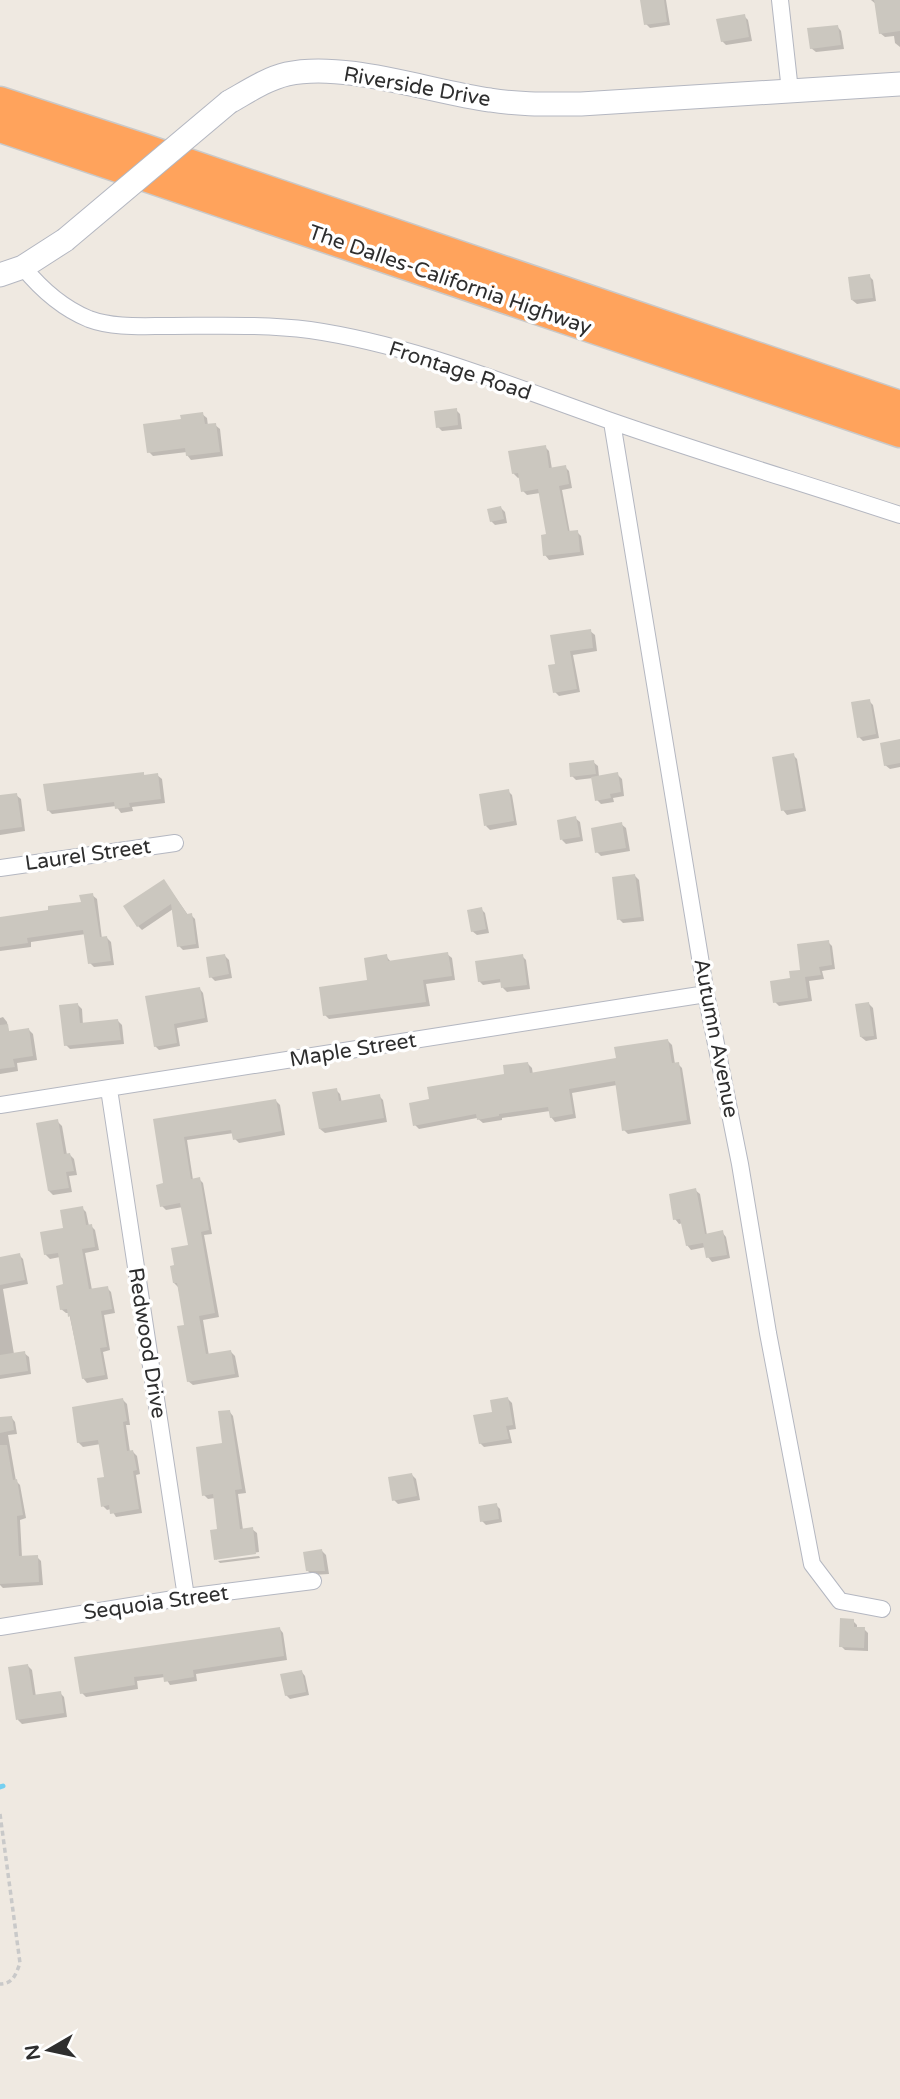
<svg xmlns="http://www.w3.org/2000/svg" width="900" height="2099" viewBox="0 0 900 2099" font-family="'Varela Round',sans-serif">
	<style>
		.shadow { fill: #0003 }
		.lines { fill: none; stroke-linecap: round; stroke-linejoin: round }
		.stream { stroke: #75cff0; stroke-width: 5 }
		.building { fill: #cbc7bf }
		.street-casing { stroke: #b4b7c1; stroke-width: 18 }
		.secondary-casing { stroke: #b4b7c1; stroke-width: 25 }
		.highway-casing { stroke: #c9c9c9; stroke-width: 31 }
		.path { stroke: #c9c9c9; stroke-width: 3.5; stroke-dasharray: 5 3.5; stroke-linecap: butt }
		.street { stroke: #fff; stroke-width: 16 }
		.secondary { stroke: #fff; stroke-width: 23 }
		.highway { stroke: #ffa35c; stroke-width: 28 }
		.secondary-bridge-casing { stroke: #b4b7c1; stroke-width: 25; stroke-linecap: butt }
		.secondary-bridge { stroke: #fff; stroke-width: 23 }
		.labels { text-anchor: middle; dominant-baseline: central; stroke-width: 7; stroke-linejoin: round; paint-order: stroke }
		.street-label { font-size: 21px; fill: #2e2e2e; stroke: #fff }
	</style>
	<rect width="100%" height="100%" fill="#efe9e1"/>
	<path class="shadow" d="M642 0H666L670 25 650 28 646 24Z
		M871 0H897L900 15V47L895 43 894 36 885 37 880 33 877 5Z
		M744 16 748 20 752 41 726 45 722 41Z
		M837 26 841 31 844 49 816 52 811 48Z
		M869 276 873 280 876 301 857 304 852 300Z
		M456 410 460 414 462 429 442 431 438 427Z
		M202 414 207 418 208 426 215 425 220 429 223 456 191 460 187 455V452L153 456 149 452 183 421Z
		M545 447 549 451 552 469 565 467 569 471 572 488 562 490 570 533 577 532 581 536 584 555 549 560 545 555 548 536 540 493 527 495 523 491 520 477 518 478 513 473Z
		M501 508 505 512 507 523 495 525 491 521Z
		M590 631 595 635 597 651 573 655 580 692 559 696 555 692 557 666 552 636Z
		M869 701 873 705 879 738 863 741 859 737Z
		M900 741V767L890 769 885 765Z
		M793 755 797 759 806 811 787 815 783 810Z
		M593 762 598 766 599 777 617 774 622 779 624 796 613 798 614 802 601 804 597 800 593 778 576 780 572 776Z
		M143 774 146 776 157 775 162 779 165 803 132 807 133 811 121 813 116 806 52 814 48 810Z
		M508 791 512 795 517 825 490 830 486 826Z
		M16 795 21 799 25 831 0 835V806Z
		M575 818 580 822 583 841 566 844 562 840Z
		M621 824 626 828 630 851 601 856 597 852Z
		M635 876 639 880 644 921 623 923 619 919Z
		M164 881 188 915H191L195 919 199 948 183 950 179 946 173 909 142 930 138 926Z
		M92 895 97 899 102 939 107 938 111 942 114 965 94 967 90 963 86 934 31 942V947L0 951V918L50 911 83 903Z
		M481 909 485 913 489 933 477 935 472 931Z
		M828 942 832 946 835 969 822 971 824 979 809 981 812 1001 779 1006 775 1002Z
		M447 954 452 958 455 980 426 984 430 1006 329 1019 325 1015 369 981 386 956 391 962Z
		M224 955 229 960 232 978 215 981 211 977Z
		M522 956 526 960 530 989 507 992 503 988 502 982 483 985 479 981Z
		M199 988 203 993 208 1022 177 1028 180 1046 159 1050 155 1046Z
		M77 1004 82 1009 83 1025 118 1021 122 1025 124 1044 70 1049 66 1045Z
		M869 1004 873 1008 877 1039 866 1041 861 1037Z
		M3 1017 7 1022 9 1033 29 1030 33 1034 37 1060 17 1063 18 1071 0 1074V1018Z
		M668 1041 672 1045 675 1064H678L682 1068 691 1124 628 1134 624 1130 617 1085 572 1093 576 1118 555 1122 551 1117 550 1111 502 1118V1120L483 1123 477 1118 419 1129 415 1125 431 1100 506 1075 528 1064 532 1068 533 1075 618 1060Z
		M336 1090 340 1094 342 1103 379 1096 383 1100 387 1122 325 1133 320 1129Z
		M276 1101 280 1105 285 1135 239 1143 235 1139 234 1133 187 1140 193 1180 199 1179 203 1183 212 1234 204 1235 219 1317 203 1320 209 1356 231 1352 235 1356 239 1377 193 1385 188 1381 186 1326 178 1287 174 1283 176 1266 190 1246 183 1207 166 1210 162 1206 165 1185 155 1121Z
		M57 1121 62 1126 67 1155H70L74 1159 77 1175 69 1176 72 1192 53 1195 49 1191Z
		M695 1190 700 1194 707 1235 722 1232 726 1237 730 1258 712 1262 708 1257 706 1247 691 1250 687 1245 683 1223 679 1224 675 1219Z
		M82 1208 86 1212 89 1226H91L95 1230 99 1250 85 1253 92 1290 107 1288 111 1292 115 1313 104 1315 110 1350 103 1352 108 1379 87 1383 83 1378 69 1313H66L61 1309 65 1286 60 1257 50 1259 45 1254Z
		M19 1255 23 1259 28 1284 3 1289 14 1354 24 1353 29 1357 31 1374 0 1379V1258Z
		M508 1399 512 1403 516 1429 509 1430 512 1443 484 1447 480 1443 494 1413Z
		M123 1400 127 1404 130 1425H126L130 1452H133L137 1456 140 1474 136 1475 142 1513 116 1517 111 1509 107 1510 103 1506 106 1478 101 1444 83 1447 78 1442Z
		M229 1411 233 1416 246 1493 238 1494 243 1530 252 1529 257 1533 259 1552 217 1558V1560L216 1559 219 1531 215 1498 208 1499 204 1495 224 1444Z
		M11 1417 15 1422 17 1434 8 1435 16 1481 20 1485 26 1518 20 1520 22 1557H37L41 1561 43 1585 3 1588 0 1585V1419Z
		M412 1475 416 1479 420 1500 398 1504 394 1500Z
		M496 1505 500 1509 502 1522 486 1525 482 1521Z
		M322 1551 326 1555 329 1574 312 1575 308 1571Z
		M259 1556 260 1558 220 1563 218 1561Z
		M853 1621 857 1625V1628L864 1629 868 1633V1651L845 1650 841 1646Z
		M279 1628 283 1633 287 1660 196 1674 197 1681 170 1685 165 1677 137 1681 138 1689 86 1697 82 1693Z
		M28 1666 32 1670 36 1697 60 1693 64 1697 67 1717 22 1724 18 1720Z
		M301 1671 305 1676 309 1695 290 1699 286 1695Z"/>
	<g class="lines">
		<path class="stream" d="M0 1787 3 1786"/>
	</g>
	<path class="building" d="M640 0H664L667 22 644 25Z
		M874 0H900V31L879 34Z
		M745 14 749 37 721 42 716 19Z
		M838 25 841 45 810 49 807 28Z
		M870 274 873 298 851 300 848 277Z
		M457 408 458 425 436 428 434 411Z
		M203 412 205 424 216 423 220 452 186 456 185 448 147 453 143 424 181 419 180 415Z
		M546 445 549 468 566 465 569 484 559 486 568 531 578 530 580 552 543 556 541 535 546 534 538 489 521 492 518 473 512 474 508 451Z
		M501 506 504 519 490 522 487 509Z
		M591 629 593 648 570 651 577 689 553 693 548 665 555 664 550 635Z
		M870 699 876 734 857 738 851 702Z
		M900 739V763L884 766 880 743Z
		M794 753 803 808 781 811 772 757Z
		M594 760 596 774 570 777 569 763Z
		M144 772V775L158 773 161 799 129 803 130 807 115 809 114 802 47 811 43 784Z
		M618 772 621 792 610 794 611 798 595 801 591 777Z
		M509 789 514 821 484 826 479 794Z
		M17 793 22 827 0 830V795Z
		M576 816 580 837 560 840 557 820Z
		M622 822 626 848 595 853 591 828Z
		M635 874 641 917 617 920 612 877Z
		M164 879 187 914 192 913 196 944 177 947 171 904 137 927 123 906Z
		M93 893 100 937 107 936 111 961 88 964 83 930 27 938 28 943 0 947V917L48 910V906L81 902 79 895Z
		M482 907 486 929 471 932 467 910Z
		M829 940 832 965 819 967 821 975 805 977 808 998 773 1003 770 981 790 978 789 971 800 970 797 944Z
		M448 952 452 976 423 980 426 1002 323 1016 319 987 367 980 364 958 387 954 388 961Z
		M225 954 229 974 209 978 206 957Z
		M523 954 527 985 501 988 500 979 478 982 475 961Z
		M200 987 205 1018 174 1024 177 1043 154 1047 145 996Z
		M869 1002 874 1036 860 1037 855 1004Z
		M78 1003 80 1023 118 1019 121 1040 64 1046 59 1005Z
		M8 1024 9 1031 29 1028 33 1056 13 1059 15 1067 0 1069V1025Z
		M668 1039 672 1063 679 1062 687 1120 622 1131 615 1081 569 1089 573 1114 550 1118 548 1107 499 1114V1116L477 1120 476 1114 413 1126 409 1103 429 1099 427 1087 504 1074 503 1065 528 1062 530 1073 616 1058 614 1047Z
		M337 1088 339 1101 380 1094 384 1118 319 1129 312 1092Z
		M276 1099 282 1131 233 1140 231 1130 184 1137 191 1179 200 1177 209 1230 201 1232 215 1313 199 1316 206 1354 231 1350 235 1374 187 1382 177 1326 184 1325 177 1283H173L170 1266 174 1265 171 1248 188 1245 180 1203 160 1207 156 1185 163 1183 153 1119Z
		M58 1119 64 1154 70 1153 74 1171 66 1172 69 1188 48 1191 36 1123Z
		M696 1188 705 1234 723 1230 727 1255 706 1258 703 1243 686 1246 680 1219 673 1220 669 1194Z
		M83 1206 86 1225 92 1224 95 1247 82 1249 89 1289 108 1286 112 1309 101 1311 107 1347 100 1348 105 1375 82 1379 70 1316 68 1317 67 1309 60 1310 56 1286 63 1284 58 1253 44 1255 40 1232 63 1228 60 1210Z
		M20 1253 25 1280 0 1285V1257Z
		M25 1351 28 1371 0 1375V1355Z
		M508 1397 513 1425 506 1426 509 1439 479 1444 473 1415 492 1412 490 1400Z
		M123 1398 127 1421 123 1422 127 1451 133 1450 137 1470 133 1471 139 1509 110 1514 109 1505 101 1507 97 1478 104 1477 98 1440 77 1443 72 1407Z
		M230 1410 242 1489 235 1490 240 1529 253 1527 256 1554 214 1560 210 1530 217 1529 213 1494 202 1496 196 1447 222 1443 218 1411Z
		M12 1416 14 1430 0 1433V1417Z
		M0 1445H7L13 1480 17 1479 23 1515 17 1516 19 1556 38 1555 39 1582 0 1584Z
		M412 1473 417 1496 392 1501 388 1477Z
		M497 1503 499 1519 480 1522 478 1506Z
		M322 1549 325 1571H306L303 1552Z
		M840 1618 854 1619V1627H865L864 1648 839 1647Z
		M280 1627 284 1656 193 1670 194 1677 164 1682 163 1674 134 1677 135 1685 80 1694 74 1657Z
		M28 1664 33 1695 61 1691 64 1713 16 1720 8 1667Z
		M302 1670 306 1692 285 1696 280 1674Z"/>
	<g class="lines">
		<defs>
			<path id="street" d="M780 0 790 91
				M23 267C41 289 62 308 89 319 113 328 142 326 167 326 214 326 263 324 310 330 413 345 511 386 608 420 705 454 803 483 900 515
				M612 422 706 994 740 1164 768 1333 812 1564 840 1601 882 1609
				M0 868 175 843
				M109 1089 186 1597
				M0 1105 706 994
				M0 1627 186 1597 313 1581"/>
			<path id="secondary" d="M229 102C247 92 266 79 287 74 344 61 431 92 490 100 520 105 551 104 581 104L900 84
				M0 275 23 267 65 240"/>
			<path id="highway" d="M0 101 144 148 900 405
				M0 128 900 433"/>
		</defs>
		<use href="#street" class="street-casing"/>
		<use href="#secondary" class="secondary-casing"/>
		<use href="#highway" class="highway-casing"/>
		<path class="path" d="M0 1814 20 1963C16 1974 13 1984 0 1984"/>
		<use href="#street" class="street"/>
		<use href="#secondary" class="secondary"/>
		<use href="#highway" class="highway"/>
		<defs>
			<path id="secondary-bridge" d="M65 240 229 102"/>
		</defs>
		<use href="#secondary-bridge" class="secondary-bridge-casing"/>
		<use href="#secondary-bridge" class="secondary-bridge"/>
	</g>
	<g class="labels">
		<g class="street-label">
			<text transform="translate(417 87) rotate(10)">Riverside Drive</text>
			<text transform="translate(450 280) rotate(19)">The Dalles-California Highway</text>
			<text transform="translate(460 371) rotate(18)">Frontage Road</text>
			<text transform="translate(88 855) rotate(-8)">Laurel Street</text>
			<text transform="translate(716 1038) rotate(79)">Autumn Avenue</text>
			<text transform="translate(353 1050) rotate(-9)">Maple Street</text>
			<text transform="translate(147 1343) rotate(81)">Redwood Drive</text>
			<text transform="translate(156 1603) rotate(-8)">Sequoia Street</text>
		</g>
	</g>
	<g transform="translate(49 2050) rotate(261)" stroke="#ffffff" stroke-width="5" paint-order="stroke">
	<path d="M0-5L12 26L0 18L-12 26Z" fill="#2e2e2e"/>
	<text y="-10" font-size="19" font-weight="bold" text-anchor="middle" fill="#2e2e2e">N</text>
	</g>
</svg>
